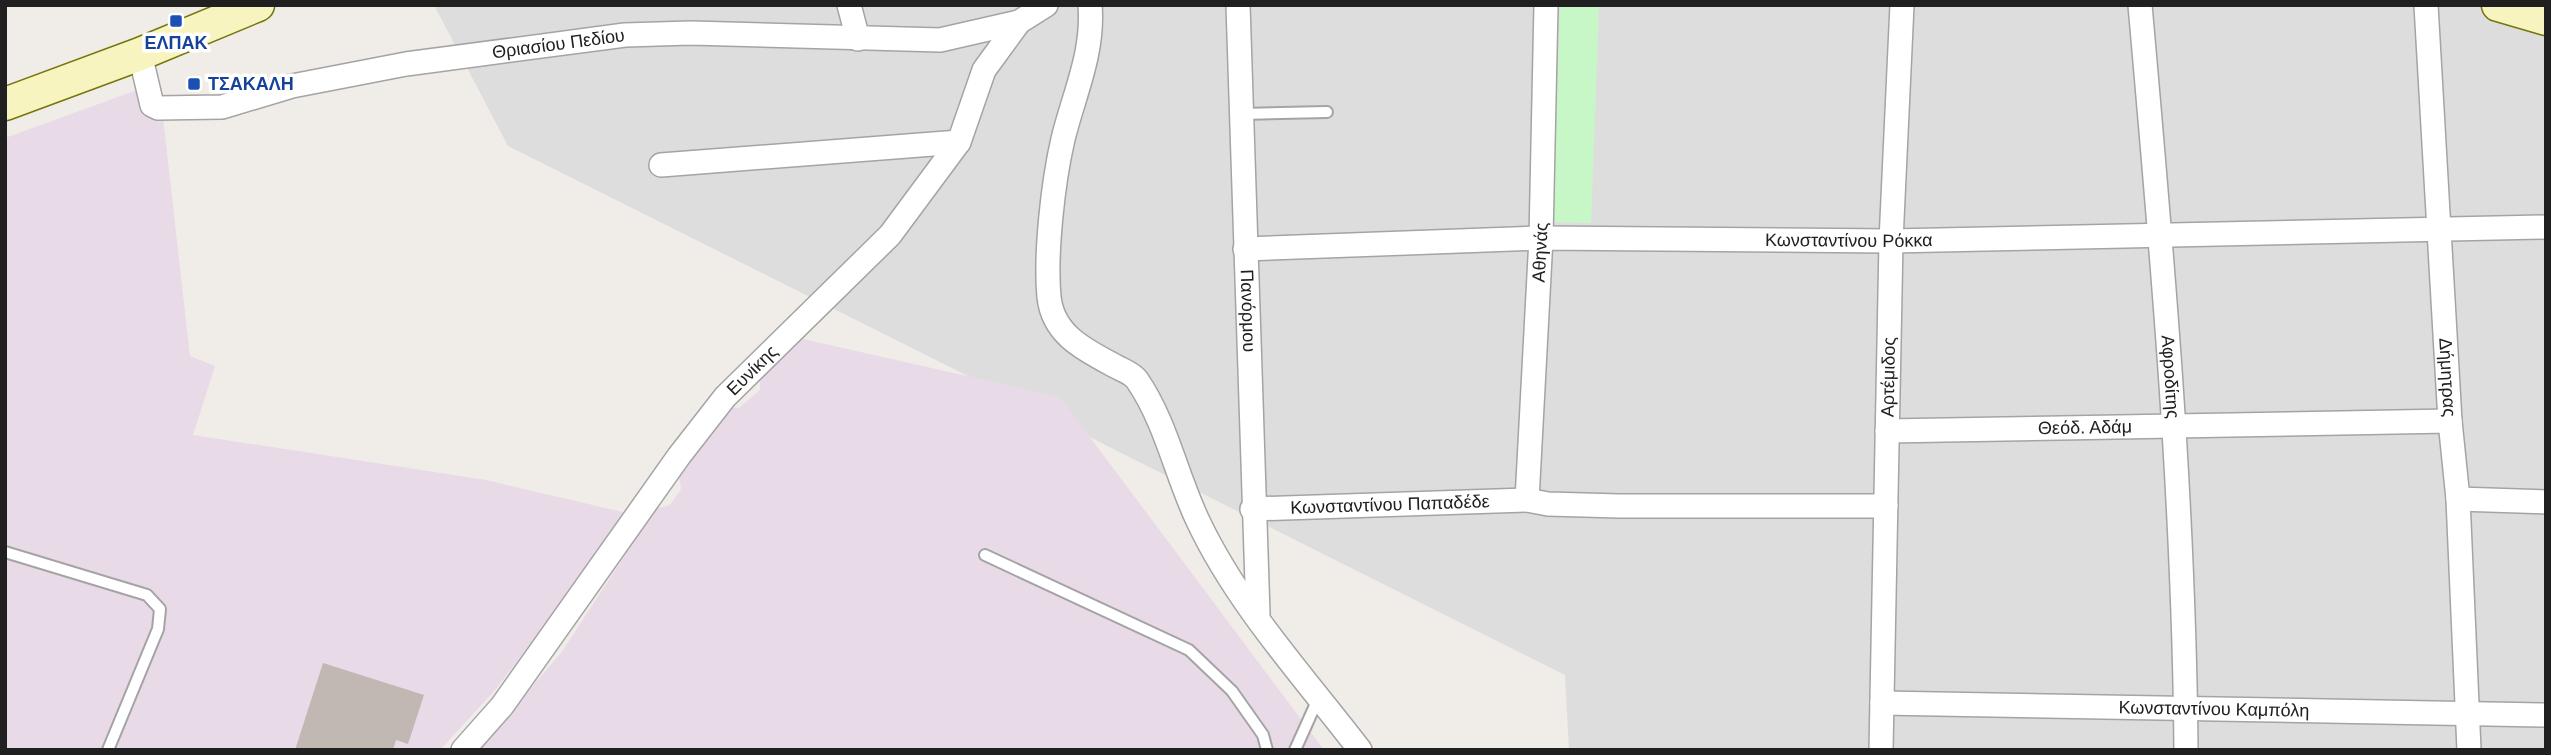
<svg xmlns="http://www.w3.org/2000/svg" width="2551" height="755" viewBox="0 0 2551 755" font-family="Arial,sans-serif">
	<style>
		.residential { fill: #deddde }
		.industrial { fill: #e9dae8 }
		.park { fill: #c8f7c7 }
		.building { fill: #c1b8b4 }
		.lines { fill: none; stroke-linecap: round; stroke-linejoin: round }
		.service-casing { stroke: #a4a4a4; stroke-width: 14 }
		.minor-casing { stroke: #a4a4a4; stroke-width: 26 }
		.secondary-casing { stroke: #74750a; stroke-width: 35 }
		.service { stroke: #fff; stroke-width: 10 }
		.minor { stroke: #fff; stroke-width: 23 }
		.secondary { stroke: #f7f4bf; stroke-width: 32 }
		.transit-dot { fill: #1a4fb4; stroke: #fff; stroke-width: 2.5 }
		.labels { text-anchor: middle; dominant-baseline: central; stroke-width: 7; stroke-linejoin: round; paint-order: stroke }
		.transit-label { font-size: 18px; font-weight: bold; fill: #164399; stroke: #fff }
		.street-label { font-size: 18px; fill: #202020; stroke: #fff }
	</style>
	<rect width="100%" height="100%" fill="#f0ece7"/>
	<path class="residential" d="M434 5H2546V750H1569L1565 675 508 146Z"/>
	<path class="industrial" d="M159 82 190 356 215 366 193 435 486 480 631 514 495 690 440 750H5V138Z
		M803 339 1060 397 1324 750H477L561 653 655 509 670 505 681 489 679 475 713 425 730 407 739 408 760 390V381Z"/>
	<path class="park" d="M1560 5H1599L1591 223 1553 222Z"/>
	<path class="building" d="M323 663 424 695 408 744 396 740 393 750H295Z"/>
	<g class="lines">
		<defs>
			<path id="service" d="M1242 114 1327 112
				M5 552 147 595 160 609 158 629 108 750
				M985 555 1189 650 1232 691 1263 735 1267 750
				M1295 750 1318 699"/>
			<g id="minor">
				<path d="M849 5 858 39"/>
				<path d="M1090 5C1094 53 1074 94 1063 139 1053 182 1045 254 1049 297 1053 335 1085 350 1115 366 1122 370 1132 373 1137 380 1166 422 1176 475 1198 521 1237 604 1304 677 1360 750"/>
				<path id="s1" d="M1238 5 1258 614"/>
				<path id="s2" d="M2140 5C2162 253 2184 501 2186 750"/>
				<path id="s3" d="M2426 5 2450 421 2458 499 2469 750"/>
				<path id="s4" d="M140 54 152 105 158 108 222 107 292 86 406 64 625 35 691 33 940 40 1019 22"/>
				<path d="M661 165 959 142"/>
				<path id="s5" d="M1245 249 1541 238 1891 241 2546 227"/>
				<path id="s6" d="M1887 431 2450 421"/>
				<path d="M2458 499 2546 502"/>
				<path id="s7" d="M1527 500 1541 238 1546 5"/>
				<path id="s8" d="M1252 509 1527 500 1548 504 1619 506H1886"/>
				<path id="s9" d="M1882 703 2546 715"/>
				<path id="s10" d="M463 750 502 706 679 456 725 397 890 235 959 142 984 70 1019 22 1046 5"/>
				<path id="s11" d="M1881 750 1891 241 1902 5"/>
			</g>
			<path id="secondary" d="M2498 5 2546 19
				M5 104 140 54 258 5"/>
		</defs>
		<use href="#service" class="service-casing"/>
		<use href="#minor" class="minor-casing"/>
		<use href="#secondary" class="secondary-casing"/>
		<use href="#service" class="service"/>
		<use href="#minor" class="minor"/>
		<use href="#secondary" class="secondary"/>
	</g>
	<g class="transit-dot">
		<rect x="169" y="14" width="14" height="14" rx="3.5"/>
		<rect x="187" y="77" width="14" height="14" rx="3.5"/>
	</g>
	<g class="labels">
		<g class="transit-label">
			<text x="176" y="43">ΕΛΠΑΚ</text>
			<text x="208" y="84" text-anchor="start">ΤΣΑΚΑΛΗ</text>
		</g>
		<g class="street-label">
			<text stroke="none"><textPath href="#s4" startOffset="466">Θριασίου Πεδίου</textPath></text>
			<text stroke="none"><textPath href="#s5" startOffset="604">Κωνσταντίνου Ρόκκα</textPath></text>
			<text stroke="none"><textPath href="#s7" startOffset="248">Αθηνάς</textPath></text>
			<text stroke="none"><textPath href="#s1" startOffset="306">Πανόρμου</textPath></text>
			<text stroke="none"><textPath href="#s10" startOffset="478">Ευνίκης</textPath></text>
			<text stroke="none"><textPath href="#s11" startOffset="373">Αρτέμιδος</textPath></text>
			<text stroke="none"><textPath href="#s2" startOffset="373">Αφροδίτης</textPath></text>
			<text stroke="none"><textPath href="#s3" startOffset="373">Δήμητρας</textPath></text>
			<text stroke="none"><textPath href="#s6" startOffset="198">Θεόδ. Αδάμ</textPath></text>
			<text stroke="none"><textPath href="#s8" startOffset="138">Κωνσταντίνου Παπαδέδε</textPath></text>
			<text stroke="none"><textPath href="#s9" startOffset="332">Κωνσταντίνου Καμπόλη</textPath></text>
		</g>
	</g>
	<rect width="2551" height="755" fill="none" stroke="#202020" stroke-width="14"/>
</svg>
